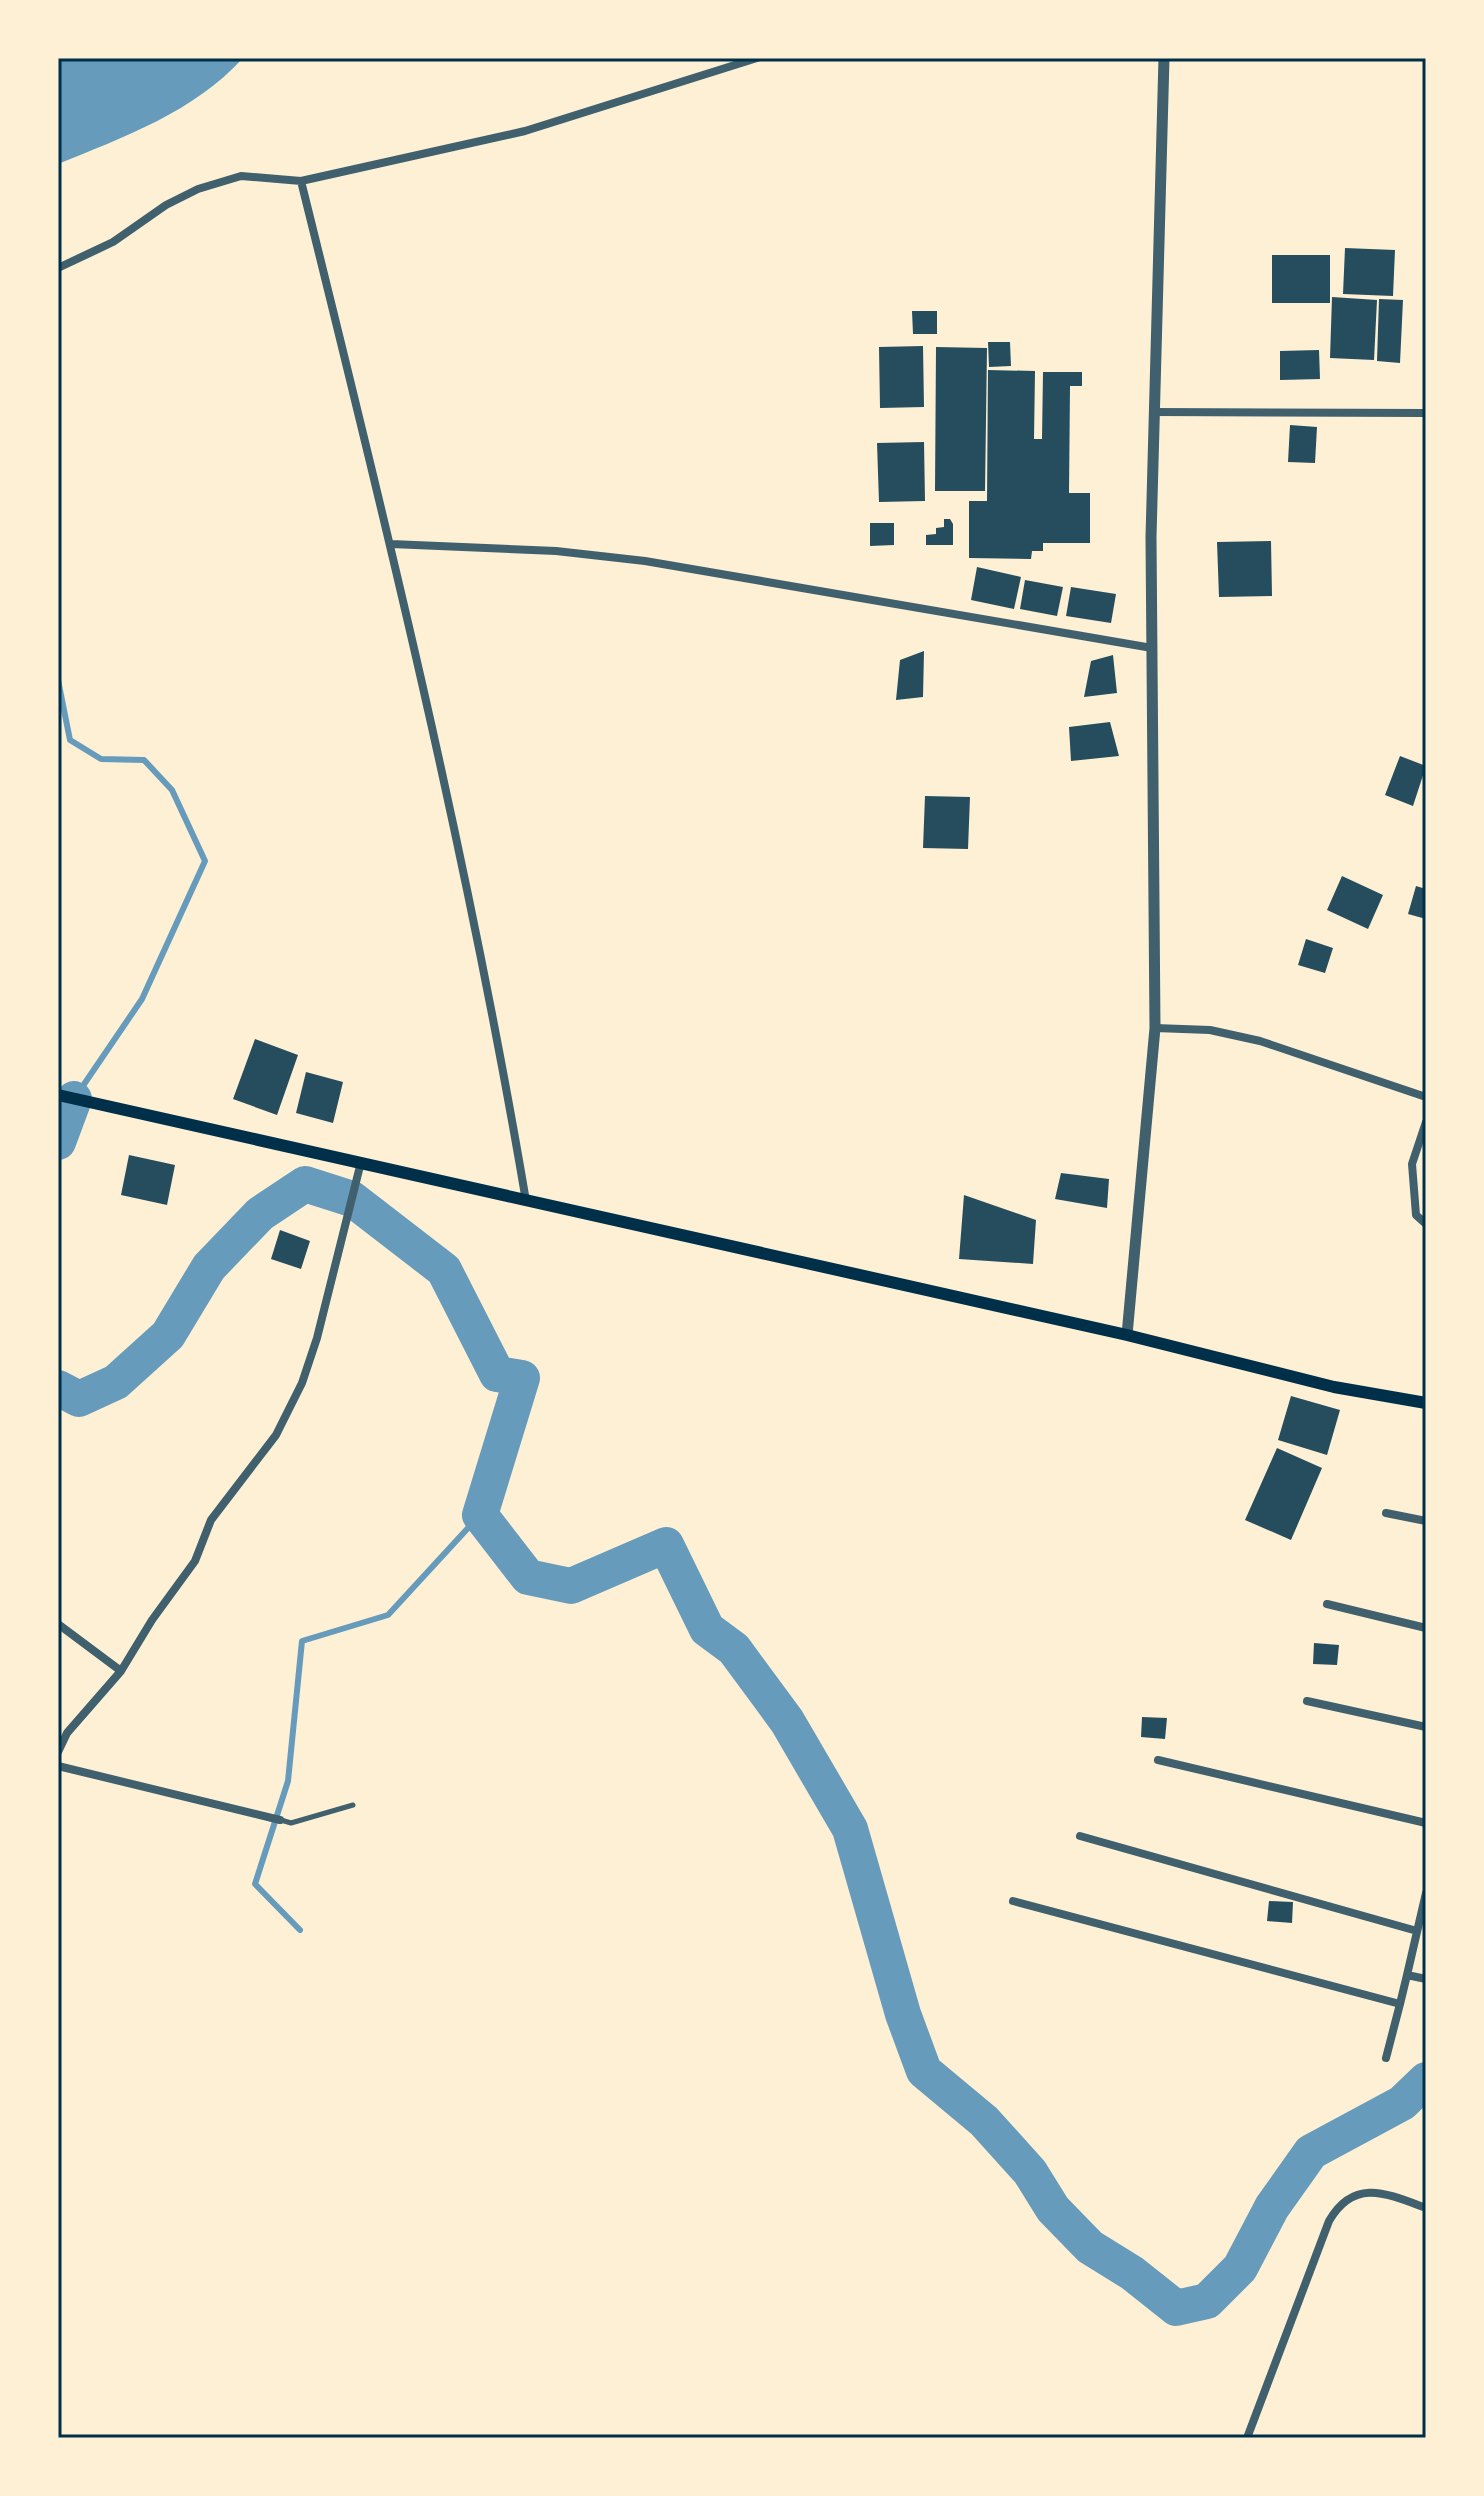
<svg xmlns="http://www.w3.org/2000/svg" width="1484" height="2496" viewBox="0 0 1484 2496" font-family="'Space Grotesk',sans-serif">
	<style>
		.water { fill: #669bbc }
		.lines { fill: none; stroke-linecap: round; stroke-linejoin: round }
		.stream { stroke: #669bbc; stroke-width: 6 }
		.river { stroke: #669bbc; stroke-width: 36 }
		.building { fill: #264d5e }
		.service { stroke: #3f606c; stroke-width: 5 }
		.minor { stroke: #3f606c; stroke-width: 8 }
		.tertiary { stroke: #3f606c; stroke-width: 11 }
		.secondary { stroke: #003049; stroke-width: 12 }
		.neatline { fill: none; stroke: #003049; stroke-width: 3 }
	</style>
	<rect width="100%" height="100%" fill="#fdf0d5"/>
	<path class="water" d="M58 58H243C194 112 124 137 58 164Z"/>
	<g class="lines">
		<path class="stream" d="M58 680 70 740 101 759 144 760 172 790 205 861 142 999 74 1099
			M300 1930 255 1884 288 1781 302 1641 388 1615 480 1515"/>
		<path class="river" d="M58 1142 74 1099
			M58 1388 79 1399 116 1382 168 1335 209 1267 260 1214 305 1184 352 1199 444 1270 497 1374 522 1378 480 1515 528 1577 571 1586 666 1545 707 1629 734 1649 787 1721 850 1829 903 2014 924 2071 984 2121 1030 2172 1053 2209 1090 2247 1132 2273 1176 2308 1207 2301 1240 2268 1272 2207 1311 2152 1402 2103 1426 2080"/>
	</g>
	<path class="building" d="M1345 248 1395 250 1393 296 1343 294Z
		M1272 255H1330V303H1272Z
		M1332 297 1377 300 1374 360 1330 358Z
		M1379 299 1403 300 1400 363 1377 361Z
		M912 311H937V334H913Z
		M988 342H1010L1011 366 989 367Z
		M923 346 924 407 880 408 879 347Z
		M936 347 987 348 985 491H935Z
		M1319 350 1320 379 1280 380V351Z
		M988 370 1035 371 1034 439H1042L1043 372H1082V386H1070L1069 493H1090V543H1043V551H1032L1031 559 969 558V501H987Z
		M1290 425 1317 427 1315 463 1288 462Z
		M924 442 925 501 879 502 877 443Z
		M944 519H950L953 524V545H926V535L936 534V528L944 527Z
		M870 523H894V545L870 546Z
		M1271 541 1272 596 1219 597 1217 542Z
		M977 567 1021 577 1014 609 971 600Z
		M1025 580 1063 587 1057 616 1020 609Z
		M1071 587 1116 594 1111 623 1066 616Z
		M924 651 923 697 896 700 900 660Z
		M1113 655 1117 693 1084 697 1091 661Z
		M1110 722 1119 756 1071 761 1069 727Z
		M1400 756 1426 766 1413 806 1385 795Z
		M925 796 970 797 968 849 923 848Z
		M1342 876 1383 895 1368 929 1327 910Z
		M1416 886 1426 889V919L1408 914Z
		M1306 939 1333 948 1325 973 1298 965Z
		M255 1039 298 1055 277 1115 233 1099Z
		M306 1072 343 1082 333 1123 296 1113Z
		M129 1155 175 1165 167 1205 121 1195Z
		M1061 1173 1109 1179 1107 1208 1055 1199Z
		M964 1195 1036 1220 1033 1264 959 1259Z
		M280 1230 310 1241 301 1269 271 1259Z
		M1291 1396 1340 1410 1327 1455 1278 1440Z
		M1277 1448 1322 1468 1291 1540 1245 1520Z
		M1314 1643 1339 1645 1337 1665 1313 1664Z
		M1142 1717 1167 1718 1165 1739 1141 1737Z
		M1269 1901 1293 1902 1292 1923 1267 1921Z"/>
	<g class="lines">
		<path class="service" d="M281 1820 291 1823 353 1805"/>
		<path class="minor" d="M301 181C385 519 468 857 526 1201
			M58 268 113 242 166 205 198 189 241 176 301 181 525 131 757 58
			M1153 412 1426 413
			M391 544 556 551 645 561 1152 648
			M1155 1028 1210 1030 1260 1041 1426 1097
			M1426 1122 1412 1164 1416 1215 1426 1224
			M1386 1513 1426 1521
			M1327 1604 1426 1628
			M58 1624 121 1671
			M1307 1701 1426 1727
			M58 1752 67 1733 121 1671 152 1620 195 1561 211 1520 276 1435 302 1383 317 1338 361 1162
			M1158 1760 1426 1823
			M58 1766 280 1820
			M1080 1836 1417 1931
			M1426 1893 1407 1975 1426 1979
			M1013 1901 1400 2004 1407 1975
			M1386 2058 1400 2004
			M1247 2438 1329 2221C1354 2178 1386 2193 1426 2208"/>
		<path class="tertiary" d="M1127 1335 1155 1028 1151 537 1164 58"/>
		<path class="secondary" d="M58 1095 1127 1335 1334 1387 1426 1403"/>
	</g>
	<rect width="1484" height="2496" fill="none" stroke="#fdf0d5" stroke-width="120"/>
	<rect x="60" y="60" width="1364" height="2376" class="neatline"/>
</svg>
